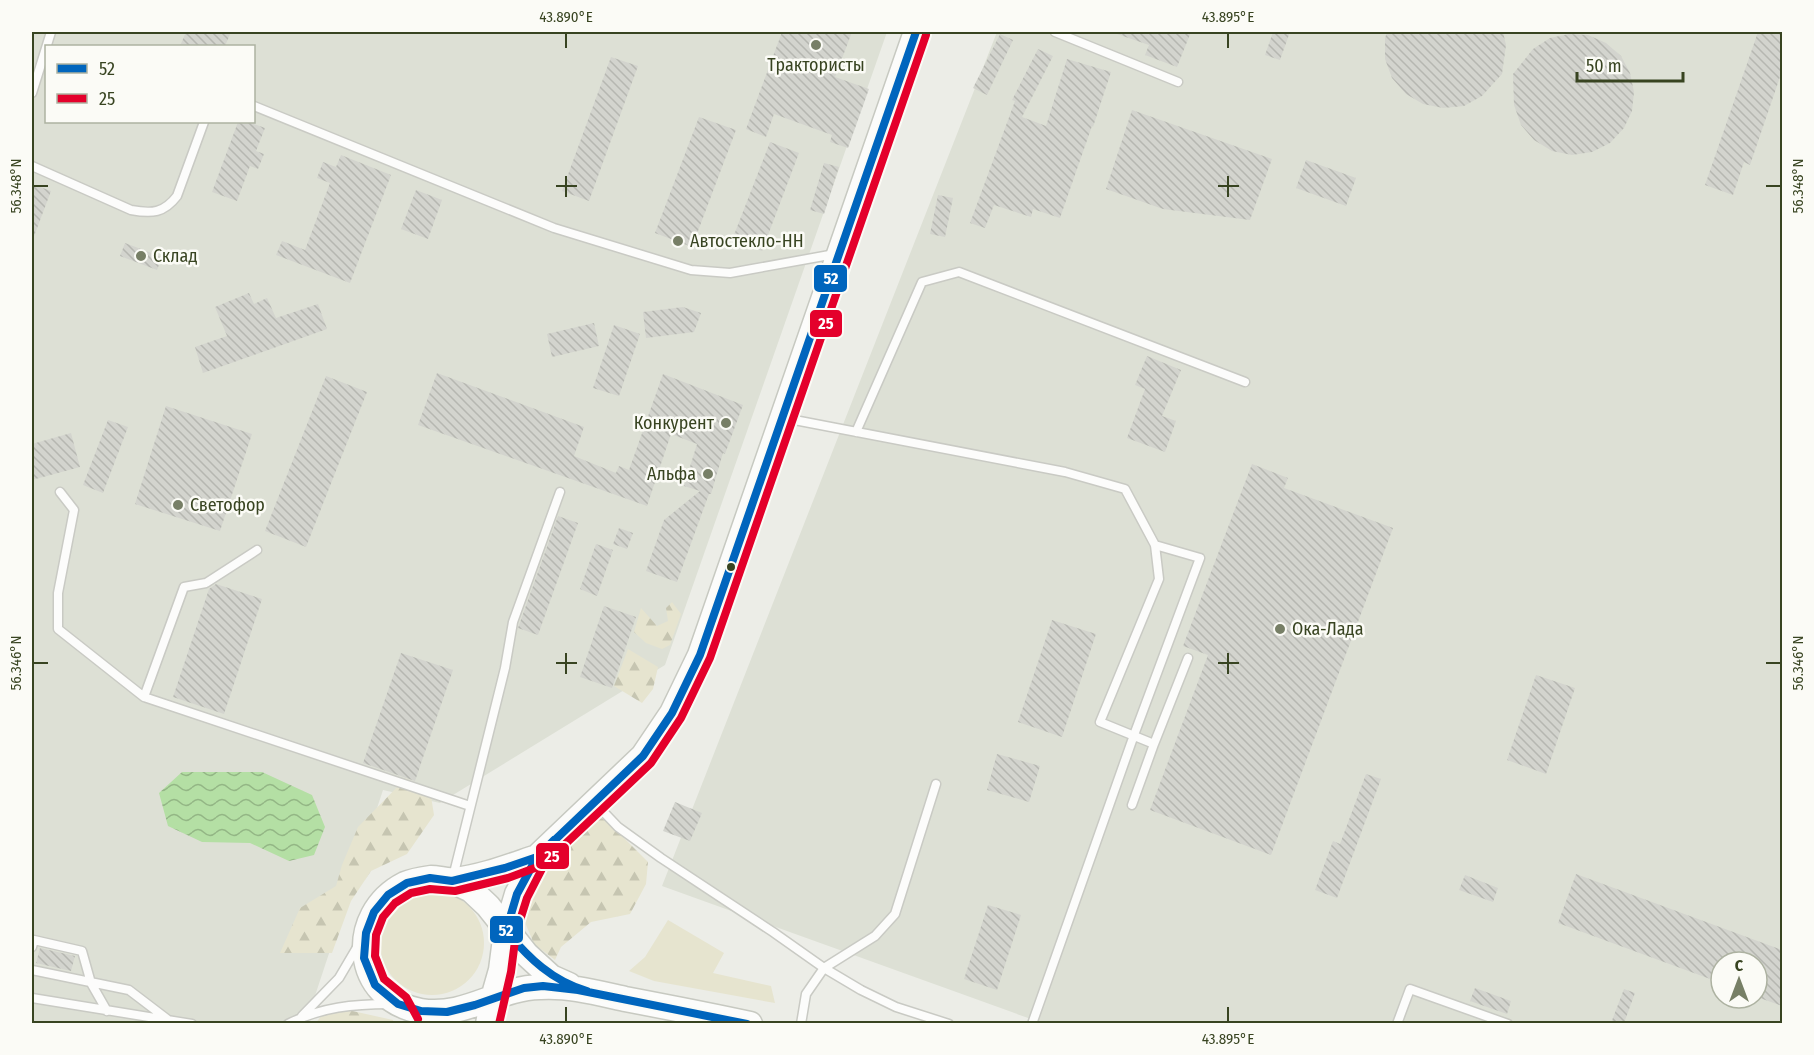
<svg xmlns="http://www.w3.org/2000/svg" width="1814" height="1055" viewBox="0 0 1814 1055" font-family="'Fira Sans Condensed',sans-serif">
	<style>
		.built { fill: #dde0d5; fill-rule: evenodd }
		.grass { fill: #e6e4cf }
		.forest { fill: url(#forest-firs) }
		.water { fill: url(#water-waves) }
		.building { fill: url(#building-back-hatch) }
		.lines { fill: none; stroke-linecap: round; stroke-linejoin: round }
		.lane-casing { stroke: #c9cac4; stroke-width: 11 }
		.secondary-casing { stroke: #c7c9c1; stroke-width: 27 }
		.lane { stroke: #fcfcfb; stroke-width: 8 }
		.secondary { stroke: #fcfcfb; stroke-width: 24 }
		.bus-1-casing { stroke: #fbfbf6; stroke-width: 12 }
		.bus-2-casing { stroke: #fbfbf6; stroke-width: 12 }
		.bus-1 { stroke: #0065bd; stroke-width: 8 }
		.bus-2 { stroke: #e4002b; stroke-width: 8 }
		.ticks { fill: none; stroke: #384421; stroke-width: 2 }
		.poi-dot { fill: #777f66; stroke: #fbfbf6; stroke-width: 2 }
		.bus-dot { fill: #384421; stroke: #fbfbf6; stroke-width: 2 }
		.labels { text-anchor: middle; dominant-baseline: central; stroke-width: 5; stroke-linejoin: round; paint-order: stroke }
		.poi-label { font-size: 18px; fill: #384421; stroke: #fbfbf6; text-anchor: start }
		.line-badge { stroke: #fbfbf6; stroke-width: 2 }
		.badge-label { font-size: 16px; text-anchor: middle; font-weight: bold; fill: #fff }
		.neatline { fill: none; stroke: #384421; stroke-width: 2 }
		.ticks-label { font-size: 15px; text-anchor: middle; fill: #384421 }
	</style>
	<defs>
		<pattern id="forest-firs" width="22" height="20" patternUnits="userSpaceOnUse" patternTransform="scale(1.5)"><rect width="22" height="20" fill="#e6e4cf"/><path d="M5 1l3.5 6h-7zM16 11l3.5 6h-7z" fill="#c6c5b1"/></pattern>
		<pattern id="water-waves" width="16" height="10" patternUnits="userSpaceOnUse" patternTransform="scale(1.5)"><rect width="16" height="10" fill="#b4dfa4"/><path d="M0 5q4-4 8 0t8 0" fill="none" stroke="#93b685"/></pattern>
		<pattern id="building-back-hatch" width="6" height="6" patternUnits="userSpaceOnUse" patternTransform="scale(1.5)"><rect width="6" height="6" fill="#d3d4ce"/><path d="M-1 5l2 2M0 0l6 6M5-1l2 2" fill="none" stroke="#b6b7b1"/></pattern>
	</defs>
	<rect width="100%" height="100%" fill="#ecede7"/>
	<path class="built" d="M32 32H887L665 665 440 803 383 790 306 1023H32ZM46 46H254V122H46Z
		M997 32H1782V1023H1042L662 886ZM1721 962H1757V998H1721Z"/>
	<path class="grass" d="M380 943a52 52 0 1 1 104 0a52 52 0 1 1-104 0Z
		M668 920 724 953 713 973 771 986 775 1003 654 981 629 971 645 957Z"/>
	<path class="forest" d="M672 602 681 614 670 645 662 649 646 643 634 632 641 608 657 626 668 621 666 608Z
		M628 649 658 667 653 689 642 703 614 686Z
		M406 778 430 790 434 815 407 854 371 871 351 901 332 953H280L300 908 336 886 342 865 358 827Z
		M589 812 607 821 648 862 646 884 630 914 591 922 561 947 555 960 534 944 524 920 525 890Z
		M348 1010 393 1020 394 1023 315 1024 322 1015Z"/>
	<path class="water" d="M182 772H262L312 795 325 827 314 855 289 861 250 843 202 842 168 826 159 793Z"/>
	<path class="building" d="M186 32H231L225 46H180Z
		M782 32H852L835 77 869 89 848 148 830 142 832 135 774 114 766 137 746 129Z
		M1114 32H1191L1177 67 1145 55 1149 45 1114 33Z
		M1273 32H1290L1280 60 1265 55Z
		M1387 32H1503L1506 45 1502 74 1482 96 1464 106 1443 108 1423 104 1406 94 1392 78 1385 59V38Z
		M1758 32H1782V71L1750 165 1744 162 1733 195 1705 185Z
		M1000 34 1013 40 987 95 973 88Z
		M1569 34 1588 35 1606 43 1621 56 1630 73 1634 92 1632 111 1624 128 1610 143 1592 152 1572 155 1552 151 1534 140 1521 125 1514 105 1513 74 1533 49 1550 38Z
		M1038 49 1053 56 1022 117 1046 126 1067 59 1111 72 1093 127 1092 126 1060 218 1033 209 1031 217 994 205 985 228 970 223 1015 101 1012 100Z
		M611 57 638 66 589 201 562 191Z
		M1132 110 1272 159 1250 220 1163 209 1106 189Z
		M699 117 736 130 692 247 655 233Z
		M238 122H248L265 128 256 151 264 154 258 169 250 166 237 201 212 192Z
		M770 142 799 153 762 251 732 240Z
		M341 155 391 175 350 283 276 255 282 241 305 250 330 183 317 178 323 162 336 167Z
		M1306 160 1356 178 1346 206 1296 188Z
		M824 163 839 167 824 214 810 210Z
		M32 184 51 191 33 239H32Z
		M416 190 442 200 428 239 401 229Z
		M938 195 953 198 945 237 930 234Z
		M125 243 162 257 157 270 120 256Z
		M249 293 254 304 267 298 276 318 318 304 327 329 203 373 195 347 227 336 215 307Z
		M683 307 701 313 694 332 646 338 643 312Z
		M594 323 599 346 552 357 547 334Z
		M614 325 640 334 619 396 593 388Z
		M1147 356 1181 370 1162 416 1176 421 1165 452 1127 438 1145 389 1135 385Z
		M437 373 584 427 574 456 616 473 619 466 629 470 663 374 743 405 725 454 723 453 711 494H709L677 582 646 571 664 520 700 491 684 486 697 444 671 434 647 506 418 425Z
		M326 376 367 392 306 547 265 531Z
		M166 406 252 434 220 531 135 504Z
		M108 420 128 427 103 493 83 485Z
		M71 433 80 467 32 480V444Z
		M1252 464 1288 478 1284 488 1393 528 1271 855 1150 810 1208 655 1183 646Z
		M558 516 578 523 538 635 518 628Z
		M619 528 633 533 627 549 613 544Z
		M596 544 613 550 597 596 580 589Z
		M216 584 262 599 224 714 173 697 209 589Z
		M604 606 636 617 612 688 580 677Z
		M1052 620 1096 634 1062 737 1018 722Z
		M401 653 453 670 415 781 363 763Z
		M1536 675 1575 688 1546 774 1507 760Z
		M997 754 1040 766 1029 802 987 790Z
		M1366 774 1381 779 1337 898 1315 890 1333 841 1340 844Z
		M675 802 702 813 690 841 663 831Z
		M1576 874 1782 950V1006L1757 997V962H1721V983L1558 923Z
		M1465 875 1498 888 1493 902 1459 890Z
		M988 905 1021 915 997 990 964 979Z
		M40 948 75 956 71 971 36 963Z
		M1475 988 1511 1001 1507 1014 1470 1001Z
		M1624 989 1635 993 1624 1023H1611Z"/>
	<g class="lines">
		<defs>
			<path id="lane" d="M1055 32 1178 82
				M32 93 51 32
				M254 106 554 228 691 270 730 273 835 254
				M32 166 131 210C152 214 164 213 177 196L204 122
				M784 418 1065 472 1125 489 1155 545 1159 579 1100 722 1154 744 1188 658
				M856 432 922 282 959 272 1245 382
				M60 492 74 510 58 593V629L144 697
				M257 550 206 583 184 587 144 697 470 806
				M596 804 618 827 661 858 773 932 824 968 861 990 896 1007 949 1024
				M1132 805 1154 744
				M453 877 505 668 513 622 560 492
				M32 947 34 940 82 951 91 983 107 1011
				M32 970 129 990 167 1019
				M32 998 192 1024
				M302 1016 339 978 359 944
				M288 1024C321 1007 354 1004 390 1004
				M801 1024 806 994 824 968 875 936 895 914 936 784
				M1032 1024 1134 735 1200 558 1155 545
				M1397 1024 1410 989 1508 1024"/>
			<path id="secondary" d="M537 857C510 866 482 877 454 880 447 881 439 878 431 878 424 879 412 881 405 884 346 914 353 1000 421 1011 466 1018 497 988 540 987 568 985 598 993 625 999 667 1007 709 1015 750 1024
				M452 881 471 890 488 906 526 954 551 977 569 985
				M488 1024 493 998 501 970 506 931 517 894 537 857 643 756 672 713 700 655 916 32"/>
		</defs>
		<use href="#lane" class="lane-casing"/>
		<use href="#secondary" class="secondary-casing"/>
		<use href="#lane" class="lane"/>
		<use href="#secondary" class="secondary"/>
		<defs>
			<path id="bus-1" d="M554 840 537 857 517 894 506 931C529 958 552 981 587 991
				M747 1024 578 990 543 986 524 988 475 1005 447 1012 421 1011 398 1004 375 985 364 958 366 933 374 912 388 895 407 883 430 878 452 881 505 868 537 857 643 756 672 713 700 655 916 32"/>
			<path id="bus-2" d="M418 1019 406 997 384 979 375 956 376 935 383 917 395 903 411 893 430 889 455 891 508 878 543 865 651 763 681 718 710 658 926 35
				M499 1024 511 972 516 933 527 898 545 863 562 848"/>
		</defs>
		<use href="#bus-1" class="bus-1-casing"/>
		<use href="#bus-2" class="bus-2-casing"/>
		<use href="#bus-1" class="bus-1"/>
		<use href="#bus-2" class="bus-2"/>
	</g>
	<path class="ticks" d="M566 33V48M1228 33V48M566 176V197M1228 176V197M33 186H48M556 186H577M1218 186H1239M1766 186H1781M566 653V674M1228 653V674M33 663H48M556 663H577M1218 663H1239M1766 663H1781M566 1007V1022M1228 1007V1022"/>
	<g class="poi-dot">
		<circle cx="816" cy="45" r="6"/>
		<circle cx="678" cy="241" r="6"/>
		<circle cx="141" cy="256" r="6"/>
		<circle cx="726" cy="423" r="6"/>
		<circle cx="708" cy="474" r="6"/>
		<circle cx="178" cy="505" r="6"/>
		<circle cx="1280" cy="629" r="6"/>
	</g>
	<circle class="bus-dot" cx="731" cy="567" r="5"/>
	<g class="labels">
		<g class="poi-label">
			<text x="816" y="65" text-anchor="middle">Трактористы</text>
			<text x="690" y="241">Автостекло-НН</text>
			<text x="153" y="256">Склад</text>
			<text x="714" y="423" text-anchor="end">Конкурент</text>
			<text x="696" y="474" text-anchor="end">Альфа</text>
			<text x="190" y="505">Светофор</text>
			<text x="1292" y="629">Ока-Лада</text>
		</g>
	</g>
	<g class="line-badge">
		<rect x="813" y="264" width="35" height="29" rx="6" fill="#0065bd"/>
		<rect x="809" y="309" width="34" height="29" rx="6" fill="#e4002b"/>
		<rect x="535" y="842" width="35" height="28" rx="6" fill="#e4002b"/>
		<rect x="489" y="915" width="35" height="29" rx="6" fill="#0065bd"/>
	</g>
	<g class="badge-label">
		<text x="831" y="284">52</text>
		<text x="826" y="329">25</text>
		<text x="552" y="862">25</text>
		<text x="506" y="936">52</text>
	</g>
	<rect width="1814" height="1055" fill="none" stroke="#fbfbf6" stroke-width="66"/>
	<rect x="45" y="45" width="210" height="78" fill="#fbfbf6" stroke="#adb2a1" stroke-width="1.5"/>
	<rect x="57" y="64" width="30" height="9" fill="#0065bd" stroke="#adb2a1" stroke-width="1.5"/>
	<text x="99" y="75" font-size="18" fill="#384421">52</text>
	<rect x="57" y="94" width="30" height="9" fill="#e4002b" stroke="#adb2a1" stroke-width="1.5"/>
	<text x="99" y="105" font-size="18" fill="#384421">25</text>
	<g transform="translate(1739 980)"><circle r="28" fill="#fbfbf6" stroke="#adb2a1" stroke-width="1.5"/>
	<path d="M0-4.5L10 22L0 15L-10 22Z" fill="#777f66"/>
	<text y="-9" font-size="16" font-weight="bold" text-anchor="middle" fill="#384421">С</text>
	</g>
	<path d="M1577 72v9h106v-9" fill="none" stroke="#384421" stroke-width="3"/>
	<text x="1586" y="72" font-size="18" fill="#384421" stroke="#fbfbf6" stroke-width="4.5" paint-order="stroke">50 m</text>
	<rect x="33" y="33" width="1748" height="989" class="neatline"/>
	<g class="ticks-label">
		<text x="566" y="22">43.890°E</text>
		<text x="1228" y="22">43.895°E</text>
		<text transform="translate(16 186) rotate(-90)" y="5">56.348°N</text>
		<text transform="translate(1798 186) rotate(-90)" y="5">56.348°N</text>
		<text transform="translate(16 663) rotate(-90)" y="5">56.346°N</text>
		<text transform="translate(1798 663) rotate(-90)" y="5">56.346°N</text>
		<text x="566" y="1044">43.890°E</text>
		<text x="1228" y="1044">43.895°E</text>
	</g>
</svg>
